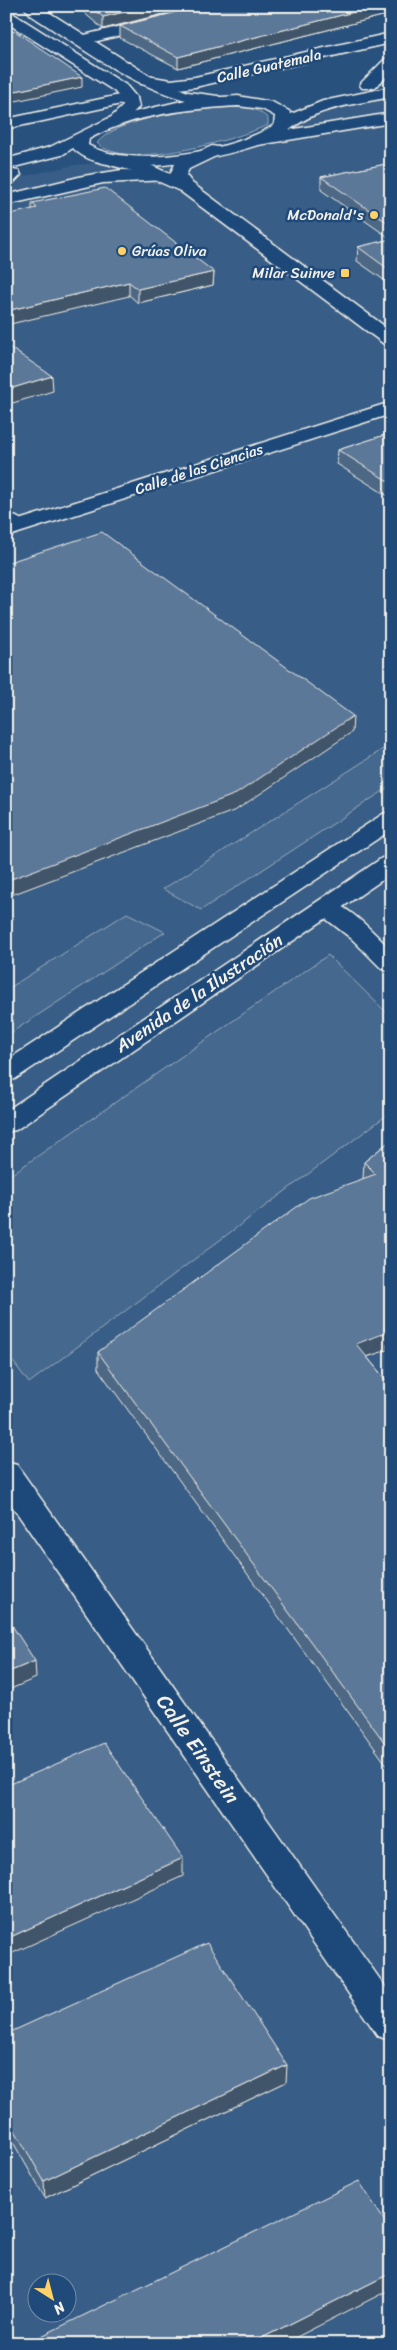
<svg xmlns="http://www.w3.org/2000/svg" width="397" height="2350" viewBox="0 0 397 2350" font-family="Sriracha,sans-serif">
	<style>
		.built { fill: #375d86; fill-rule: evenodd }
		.green { fill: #45688e; stroke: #9cacbb }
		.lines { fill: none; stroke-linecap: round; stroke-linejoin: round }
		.lane-casing { stroke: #f4f1e8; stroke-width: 3 }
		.street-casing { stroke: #f4f1e8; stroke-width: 3 }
		.secondary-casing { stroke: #f4f1e8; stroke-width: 3 }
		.primary-casing { stroke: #f4f1e8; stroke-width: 3 }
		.lane { fill: #1f4a7a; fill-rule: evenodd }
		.street { fill: #1f4a7a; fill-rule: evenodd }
		.secondary { fill: #1f4a7a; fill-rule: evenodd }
		.primary { fill: #1f4a7a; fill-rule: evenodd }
		.wall { fill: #4e6784; stroke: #f4f1e8 }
		.shaded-wall { fill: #40546b; stroke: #f4f1e8 }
		.building { fill: #5b7899; stroke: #f4f1e8 }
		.poi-dot { fill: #ffd166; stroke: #1f4a7a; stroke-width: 2 }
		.labels { text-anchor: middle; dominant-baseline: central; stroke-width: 5; stroke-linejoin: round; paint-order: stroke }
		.far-street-label { font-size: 15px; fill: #f4f1e8; stroke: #1f4a7a }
		.far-poi-label { font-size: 15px; fill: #f4f1e8; stroke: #1f4a7a; text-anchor: end }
		.street-label { font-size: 18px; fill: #f4f1e8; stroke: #1f4a7a }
		.near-street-label { font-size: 21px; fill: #f4f1e8; stroke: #1f4a7a }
	</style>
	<rect width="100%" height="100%" fill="#28517e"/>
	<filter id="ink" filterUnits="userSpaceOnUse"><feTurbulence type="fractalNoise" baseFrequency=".02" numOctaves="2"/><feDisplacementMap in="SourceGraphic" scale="10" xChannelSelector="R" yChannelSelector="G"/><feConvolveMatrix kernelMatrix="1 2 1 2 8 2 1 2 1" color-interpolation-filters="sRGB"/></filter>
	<g filter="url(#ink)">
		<path class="built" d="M391 93V2344H6V180L75 165 214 152 311 112ZM38 2282H68V2312H38Z"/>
		<path class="green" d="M233 107 251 108 260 112 268 118V125C234 140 126 172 97 143 117 117 200 109 233 107Z
			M391 744V786L201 910 163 889Z
			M127 913 165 932 6 1036V990Z
			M328 955 391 1017V1112L29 1383 6 1352V1178Z"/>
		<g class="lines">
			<defs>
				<path id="lane" d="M6 511 27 523 29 526 27 529H17L6 521Z"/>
				<path id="street" d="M204 6H231L229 9 81 45 73 40 76 37Z
					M371 6H391V15L373 9Z
					M391 33V43L195 87 171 90 141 84 139 81 147 76 171 80 195 77Z
					M391 57V73L374 88H362L360 85 362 82 385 59Z
					M129 93 137 98 135 101 6 129V119Z
					M391 113V123L252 146 246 144 244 141 246 138 252 136Z
					M13 170 19 171 21 175 12 184 6 185V172Z
					M122 170 162 171 168 172 170 176 168 180 103 183 6 205V195L83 176Z
					M391 402V414L6 537V524Z
					M326 900C349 905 374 933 391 950V972L382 969 352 939 317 912 314 907 317 902Z
					M6 1462 17 1465 391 1995V2041L378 2036 6 1497Z"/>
				<path id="secondary" d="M23 6H39L153 78 188 92 218 96 226 101C221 108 213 105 205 104 140 94 86 50 32 16Z
					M6 9 126 85 137 98 139 107 121 124H109L107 121 123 106 121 99 114 91 7 23Z
					M212 146 218 147 220 151 218 155 189 169 186 175 192 183 391 331V346L384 344 180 191 137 172 110 165 108 161 110 157C128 153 154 167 170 174L176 162Z
					M391 812V830L15 1079 6 1081V1061L383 814Z
					M391 856V874L16 1130 6 1132V1111L382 858Z"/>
				<path id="primary" d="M391 87V97C366 102 340 105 317 114 300 120 287 134 271 140 229 157 107 185 73 148L62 155 6 169V159L50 147 109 118 190 99 238 96 272 102 289 111 291 114 323 101ZM238 106 262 109 275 116 274 125C234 151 130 170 88 145L89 139C134 114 188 109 238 106Z"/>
			</defs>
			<use href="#lane" class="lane-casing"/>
			<use href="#street" class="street-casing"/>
			<use href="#secondary" class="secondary-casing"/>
			<use href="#primary" class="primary-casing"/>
			<use href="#lane" class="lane"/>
			<use href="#street" class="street"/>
			<use href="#secondary" class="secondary"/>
			<use href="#primary" class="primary"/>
		</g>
		<path class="wall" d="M76 6H195L103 29Z
			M386 15 178 68 120 38V26Z
			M391 163V239L321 190V177Z
			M32 203 214 272 213 285 138 303 32 209Z
			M391 239V285L357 261 358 247Z
			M391 433V498L337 464 338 450Z
			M391 1140 387 1350 367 1357 391 1386V1767L389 1768 98 1369V1352L363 1179 364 1162Z
			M6 2034 286 2082 45 2198 6 2130Z"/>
		<path class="shaded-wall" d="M149 6H195L103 29V17Z
			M377 6H386V15L178 68V57Z
			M82 77V87L6 103V93Z
			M214 272 213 285 138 303V289Z
			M129 282V296L6 325V311Z
			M52 376 53 391 6 405V390Z
			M353 716 352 732 236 810 6 897V881Z
			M391 1325V1342L387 1344V1350L355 1361 356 1344 384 1328Z
			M35 1661 36 1678 6 1691V1673Z
			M390 1750H391V1767L389 1768Z
			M183 1858V1876L6 1956V1939Z
			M287 2065 286 2082 45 2198 44 2181Z
			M391 2273V2289L283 2344H250Z"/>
		<path class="building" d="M89 6H149L103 17Z
			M202 6H377L178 57 120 26Z
			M15 31 82 77 6 93V33Z
			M391 163V225L321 177Z
			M105 188 214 272 138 289 129 282 6 311V215L37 208 32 203Z
			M391 239V271L358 247Z
			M6 345 52 376 6 390Z
			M391 433V483L338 450Z
			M102 532 353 716 236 794 6 881V563Z
			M391 1140V1325L384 1328 387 1332 356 1344 391 1386V1750H390L98 1352 309 1198 376 1174 364 1162Z
			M6 1616 35 1661 6 1673Z
			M104 1743 183 1858 6 1939V1786Z
			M207 1943 287 2065 44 2181 6 2115V2034Z
			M359 2181 391 2231V2273L250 2344H25Z"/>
	</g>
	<g class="poi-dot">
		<circle cx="374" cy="215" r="5"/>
		<circle cx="122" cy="251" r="5"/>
		<rect x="340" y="268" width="10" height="10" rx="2.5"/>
	</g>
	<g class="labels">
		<g class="far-street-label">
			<text transform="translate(269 66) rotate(-13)">Calle Guatemala</text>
			<text transform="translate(199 469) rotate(-18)">Calle de las Ciencias</text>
		</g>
		<g class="far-poi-label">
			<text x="364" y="215">McDonald's</text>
			<text x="132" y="251" text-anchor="start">Grúas Oliva</text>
			<text x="335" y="273">Milar Suinve</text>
		</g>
		<g class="street-label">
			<text transform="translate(199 993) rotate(-34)">Avenida de la Ilustración</text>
		</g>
		<g class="near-street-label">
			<text transform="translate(198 1749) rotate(55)">Calle Einstein</text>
		</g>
	</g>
	<rect width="397" height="2350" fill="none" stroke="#1f4a7a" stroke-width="25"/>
	<rect x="12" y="12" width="372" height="2325" fill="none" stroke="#f4f1e8" stroke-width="2" filter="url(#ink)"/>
	<g transform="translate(52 2298) rotate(144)"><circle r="24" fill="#1f4a7a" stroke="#748da6"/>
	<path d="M0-4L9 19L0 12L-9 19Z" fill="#ffd166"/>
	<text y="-8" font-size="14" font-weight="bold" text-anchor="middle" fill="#f4f1e8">N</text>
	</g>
</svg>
